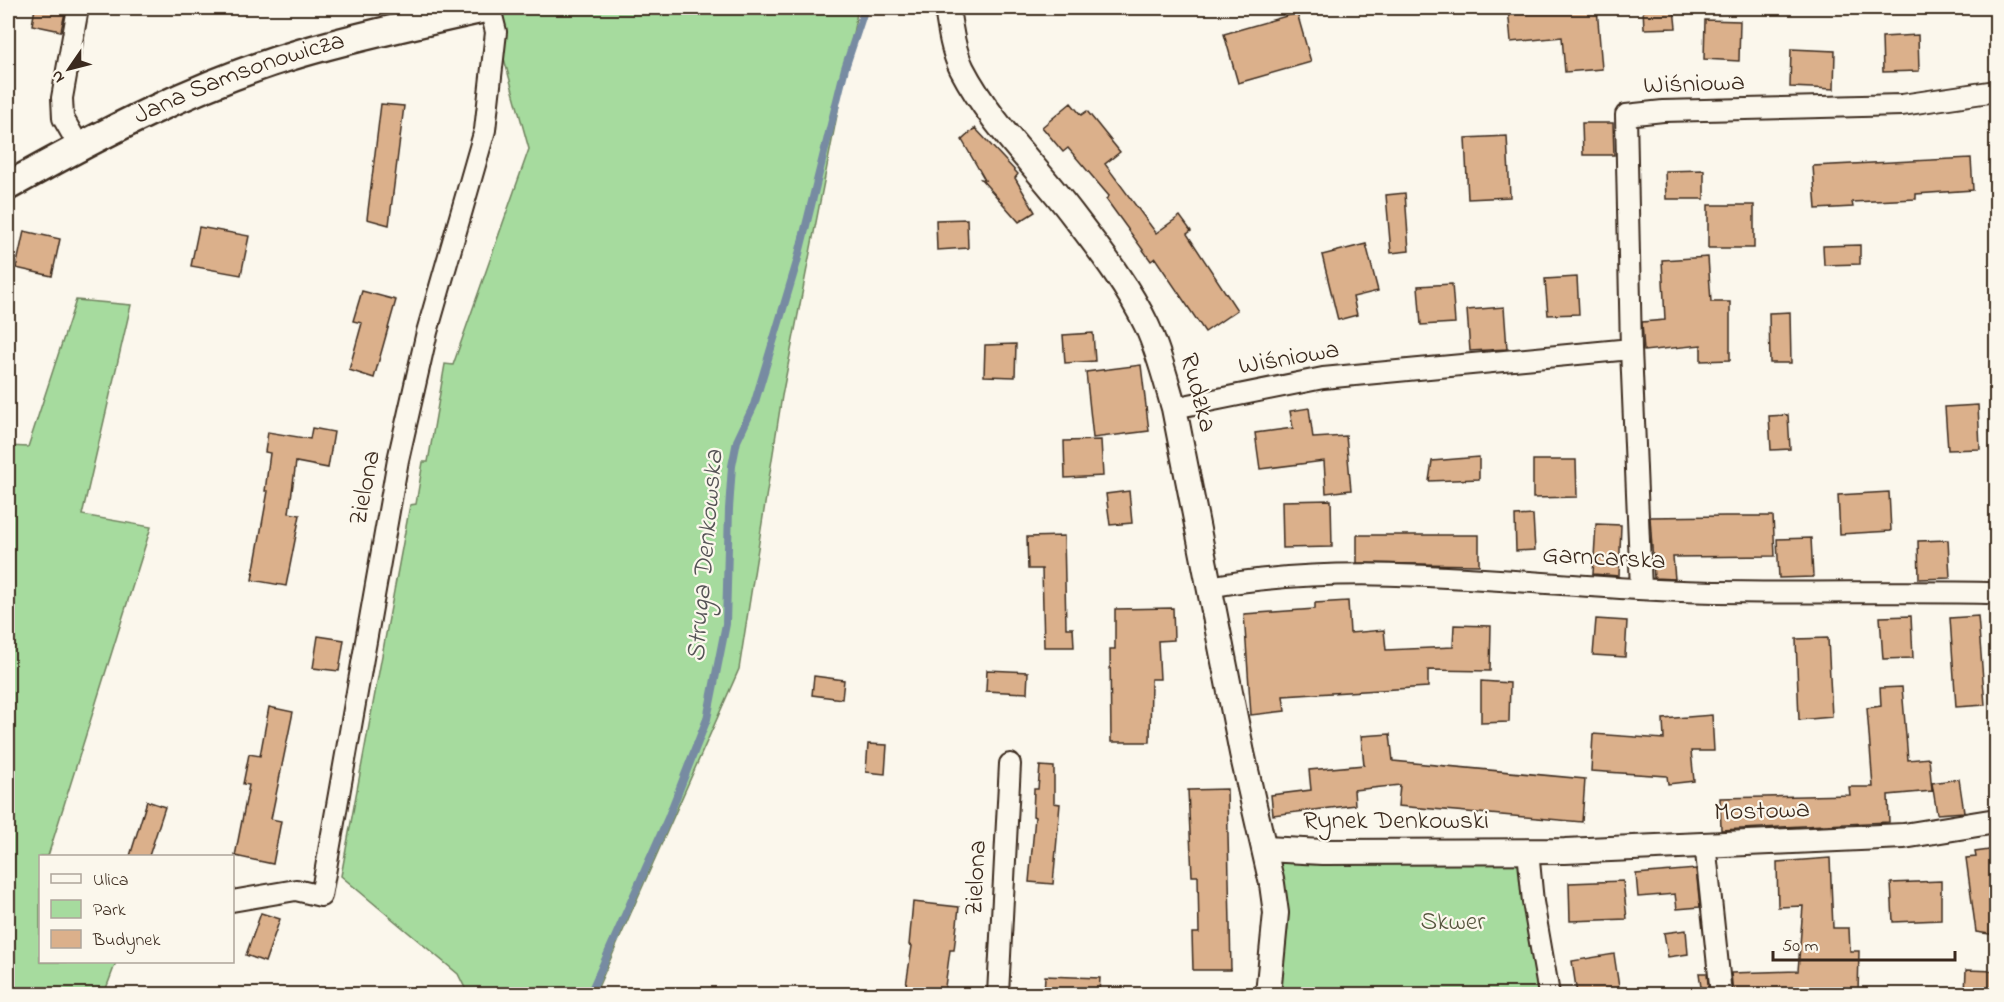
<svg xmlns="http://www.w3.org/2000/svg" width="2004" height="1002" viewBox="0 0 2004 1002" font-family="'Indie Flower',sans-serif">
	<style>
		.green { fill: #a6db9e; stroke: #70825e; stroke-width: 1.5 }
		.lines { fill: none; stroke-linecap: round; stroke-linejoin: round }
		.stream { stroke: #778ba2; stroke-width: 8 }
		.building { fill: #dbb08b; stroke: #3b2a1e; stroke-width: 1.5 }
		.minor-casing { stroke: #3b2a1e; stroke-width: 24 }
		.tertiary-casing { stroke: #3b2a1e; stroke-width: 28 }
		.secondary-casing { stroke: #3b2a1e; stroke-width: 32 }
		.minor { stroke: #fbf7ec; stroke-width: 20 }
		.tertiary { stroke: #fbf7ec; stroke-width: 24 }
		.secondary { stroke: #fbf7ec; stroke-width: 27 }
		.labels { text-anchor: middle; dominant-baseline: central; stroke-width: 4.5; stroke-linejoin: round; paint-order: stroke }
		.street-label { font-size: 26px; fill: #3b2a1e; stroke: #fbf7ec }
		.park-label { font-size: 26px; fill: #56563e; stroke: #fbf7ec }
		.water-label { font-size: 27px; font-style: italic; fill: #545255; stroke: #fbf7ec }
	</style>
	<rect width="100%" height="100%" fill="#fbf7ec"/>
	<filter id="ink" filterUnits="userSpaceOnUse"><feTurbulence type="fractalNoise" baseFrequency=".0167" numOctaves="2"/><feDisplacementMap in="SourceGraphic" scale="12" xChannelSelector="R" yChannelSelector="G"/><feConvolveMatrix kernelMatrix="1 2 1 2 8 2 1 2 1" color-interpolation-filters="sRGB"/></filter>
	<g filter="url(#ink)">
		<path class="green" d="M490 8H858L782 396 739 669 595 994H468L458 974 341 876 410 505 416 504 423 462H428L445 364 453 365 529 149Z
			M76 300 131 305 82 515 151 527 48 856H40V962H116L104 994H8V446L28 447Z
			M1266 849 1528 851 1549 994H1268Z"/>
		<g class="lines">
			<path class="stream" d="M590 994 668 818 707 719 726 624 729 509 732 466 737 441 754 405 797 262 845 68 865 8"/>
		</g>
		<path class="building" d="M35 8H66L61 31 32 25Z
			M1508 8H1543V11L1597 8 1602 69 1565 72 1562 37 1511 42Z
			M1643 8H1674L1676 28 1644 29Z
			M1297 13 1311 62 1238 83 1224 34Z
			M1705 20 1740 21 1739 61 1704 59Z
			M1918 35 1919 71 1883 72 1882 37Z
			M1791 49 1835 51 1834 89 1790 87Z
			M1071 103 1081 115 1087 111 1120 152 1105 164 1156 233 1180 216 1191 231 1187 234 1237 310 1205 332 1155 258 1151 261 1106 199 1109 196 1068 148 1063 152 1042 127Z
			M381 104 404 106 389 225 367 219Z
			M1582 123H1613L1614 155H1583Z
			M975 128 1018 174 1015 178 1035 212 1019 222 981 179 985 180 962 140Z
			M1507 136 1510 197 1468 199 1465 138Z
			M1971 158 1973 190 1916 194V199L1852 202 1853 207 1816 209 1813 166Z
			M1704 170V199H1666L1665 171Z
			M1405 193 1409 251 1391 253 1386 195Z
			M1708 205H1754V248H1708Z
			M967 219 968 248 937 250 936 220Z
			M199 227 249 236 241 275 191 266Z
			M24 231 60 239 52 276 16 268Z
			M1366 244 1378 291 1353 297 1357 315 1338 320 1322 255Z
			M1860 245V264L1824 265 1823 246Z
			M1708 257 1711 302H1730V360L1701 361V345L1644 351 1642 322 1665 320 1662 260Z
			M1577 277 1579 314 1548 315 1545 279Z
			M1452 284 1455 323 1421 325 1418 286Z
			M362 291 396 300 374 378 349 370 362 323 353 321Z
			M1504 307 1507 349 1470 351 1467 310Z
			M1790 312 1791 363H1770L1769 313Z
			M1093 333 1095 361 1065 363 1063 335Z
			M1016 344 1015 377 984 376 985 345Z
			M1141 365 1149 431 1093 438 1086 372Z
			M1978 405 1980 449 1948 450 1945 407Z
			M1309 408 1313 438 1346 436 1351 490 1326 493 1324 461 1260 469 1255 433 1293 428 1290 411Z
			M1788 415 1790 449 1771 450 1769 416Z
			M312 428 334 432 328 468 296 462 289 513 300 515 286 586 252 580 268 491H265L270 453 265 452 268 432 310 439Z
			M1101 440 1103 476 1065 478 1064 441Z
			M1479 457V479L1429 481 1432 461Z
			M1533 460H1576L1577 497 1533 498Z
			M1129 491 1132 523 1110 525 1106 494Z
			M1889 492 1891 531 1840 534 1838 495Z
			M1331 500 1332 547 1283 548 1282 501Z
			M1533 515 1535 550 1516 551 1515 516Z
			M1725 516H1773L1775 556 1673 557 1675 579 1654 578 1650 517Z
			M1596 524 1621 525 1619 576 1593 574Z
			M1357 535H1479V565L1357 563Z
			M1064 536 1066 628H1073L1074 647H1044L1042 569H1028L1027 537Z
			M1811 538 1813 577 1779 578 1777 539Z
			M1948 540 1950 578 1919 579 1918 541Z
			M1348 601 1350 633 1384 630 1386 650 1453 647 1454 625 1491 626 1490 671 1428 670V687L1283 696 1285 711 1251 715 1244 614 1315 609V603Z
			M1173 608 1174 640 1158 641 1160 679H1151L1150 742H1111L1110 649H1115V609Z
			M1911 616 1913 658 1883 659 1880 617Z
			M1978 616 1985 705 1956 707 1950 618Z
			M1596 619 1627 621 1625 657 1593 655Z
			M318 636 344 640 339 671 313 668Z
			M1828 638 1832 717 1799 720 1796 639Z
			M987 670 1028 672 1027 693 986 691Z
			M814 676 844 680 842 699 812 695Z
			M1481 681 1510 683 1509 722 1481 723Z
			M1902 687 1908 760 1929 758 1932 791 1888 795 1889 822 1721 830 1720 798 1850 795 1849 787H1873L1867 708 1881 706 1880 688Z
			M269 707 293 712 271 819 281 821 273 864 235 856 249 785 243 784 249 754 260 756Z
			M1712 715 1714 751H1691L1694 781 1668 784 1667 776 1591 771 1593 734 1664 739 1663 719Z
			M1390 734 1393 761 1585 779 1582 822 1398 806 1400 785 1354 790 1355 805 1273 815 1271 795 1311 790 1309 770 1364 765 1361 736Z
			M868 744 887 745 885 774 866 772Z
			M1040 766 1054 767V803L1060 804 1053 884 1029 882 1035 817 1033 816 1034 789H1038Z
			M1959 779 1964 812 1937 814 1932 783Z
			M1227 789 1231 970H1193L1192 933H1199L1198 876H1192L1188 790Z
			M147 801 165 807 149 856H130Z
			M1996 849V935L1976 932 1966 858 1976 857 1975 852Z
			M1830 858 1833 928H1849L1850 951H1859L1858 994H1733L1731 973 1798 971 1803 906 1778 907 1777 862Z
			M1696 869 1700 907 1677 909 1675 894 1638 897 1636 874Z
			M1623 881 1627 919 1570 921 1569 883Z
			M1941 881V920L1893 922 1891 883Z
			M913 902 959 907 954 950H950L944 994 905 992 912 946 909 945Z
			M261 913 280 919 265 962 246 955Z
			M1686 930 1688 954 1668 957 1664 933Z
			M1614 954 1620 994H1577L1572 961Z
			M1966 970 1996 971V994H1965Z
			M1699 973H1707L1709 994H1702Z
			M1045 976 1100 978 1099 994H1044Z"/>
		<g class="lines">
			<defs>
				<path id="minor" d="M78 8 62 98 63 118 79 146
					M1631 349 1641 589
					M1174 408 1323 378 1631 349 1626 115 1663 111 1902 105 1996 91
					M1209 587C1348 561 1498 582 1638 589 1757 596 1877 590 1996 593
					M1705 843 1721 994
					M1528 851 1533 902 1549 994
					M232 901 296 890 321 896 398 460 427 332 485 130 496 32 490 8
					M998 994 1010 764"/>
				<path id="tertiary" d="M947 8C950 28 953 51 962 69 990 123 1037 167 1073 215 1099 249 1128 286 1147 326 1159 352 1166 381 1174 408L1242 753 1272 884 1276 913 1268 994
					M1266 849 1322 852 1565 851 1904 836 1996 821"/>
				<g id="secondary">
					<path id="s1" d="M8 186C101 134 198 83 301 53 362 35 425 22 486 8"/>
				</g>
			</defs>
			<use href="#minor" class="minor-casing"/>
			<use href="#tertiary" class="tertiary-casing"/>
			<use href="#secondary" class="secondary-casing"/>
			<use href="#minor" class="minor"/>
			<use href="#tertiary" class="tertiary"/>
			<use href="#secondary" class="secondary"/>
		</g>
	</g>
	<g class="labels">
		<g class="street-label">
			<text stroke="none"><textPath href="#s1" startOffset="256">Jana Samsonowicza</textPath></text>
			<text transform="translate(1694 85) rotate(-2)">Wiśniowa</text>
			<text transform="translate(1289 359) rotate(-10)">Wiśniowa</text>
			<text transform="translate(1197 393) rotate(75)">Rudzka</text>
			<text transform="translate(366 488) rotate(-79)">Zielona</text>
			<text transform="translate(1604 559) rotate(3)">Garncarska</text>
			<text transform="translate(1762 812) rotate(-2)">Mostowa</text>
			<text x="1396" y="822">Rynek Denkowski</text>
			<text transform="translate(977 878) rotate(-87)">Zielona</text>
		</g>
		<g class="park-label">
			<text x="1453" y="923">Skwer</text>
		</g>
		<g class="water-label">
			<text transform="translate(706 556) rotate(-85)">Struga Denkowska</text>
		</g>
	</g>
	<rect width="2004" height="1002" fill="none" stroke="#fbf7ec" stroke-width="30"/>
	<rect x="15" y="15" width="1974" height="972" fill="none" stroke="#3b2a1e" stroke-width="2" filter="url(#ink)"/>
	<rect x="39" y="855" width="195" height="108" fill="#fbf7ec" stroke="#aea59a" stroke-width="1.5"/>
	<rect x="51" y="874" width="30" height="9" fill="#fbf7ec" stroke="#aea59a" stroke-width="1.5"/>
	<text x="93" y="885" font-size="18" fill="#3b2a1e">Ulica</text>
	<rect x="51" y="900" width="30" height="18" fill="#a6db9e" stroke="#aea59a" stroke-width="1.5"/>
	<text x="93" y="915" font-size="18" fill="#3b2a1e">Park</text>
	<rect x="51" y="930" width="30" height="18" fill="#dbb08b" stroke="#aea59a" stroke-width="1.5"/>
	<text x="93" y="945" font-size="18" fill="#3b2a1e">Budynek</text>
	<g transform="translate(69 69) rotate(235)" stroke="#fbf7ec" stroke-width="4.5" paint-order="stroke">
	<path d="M0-4.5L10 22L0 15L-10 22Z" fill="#3b2a1e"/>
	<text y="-9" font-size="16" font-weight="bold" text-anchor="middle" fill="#3b2a1e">N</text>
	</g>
	<path d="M1773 951v9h182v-9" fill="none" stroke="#3b2a1e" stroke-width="3"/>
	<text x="1782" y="951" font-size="18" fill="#3b2a1e" stroke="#fbf7ec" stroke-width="4.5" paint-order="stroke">50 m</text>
</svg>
